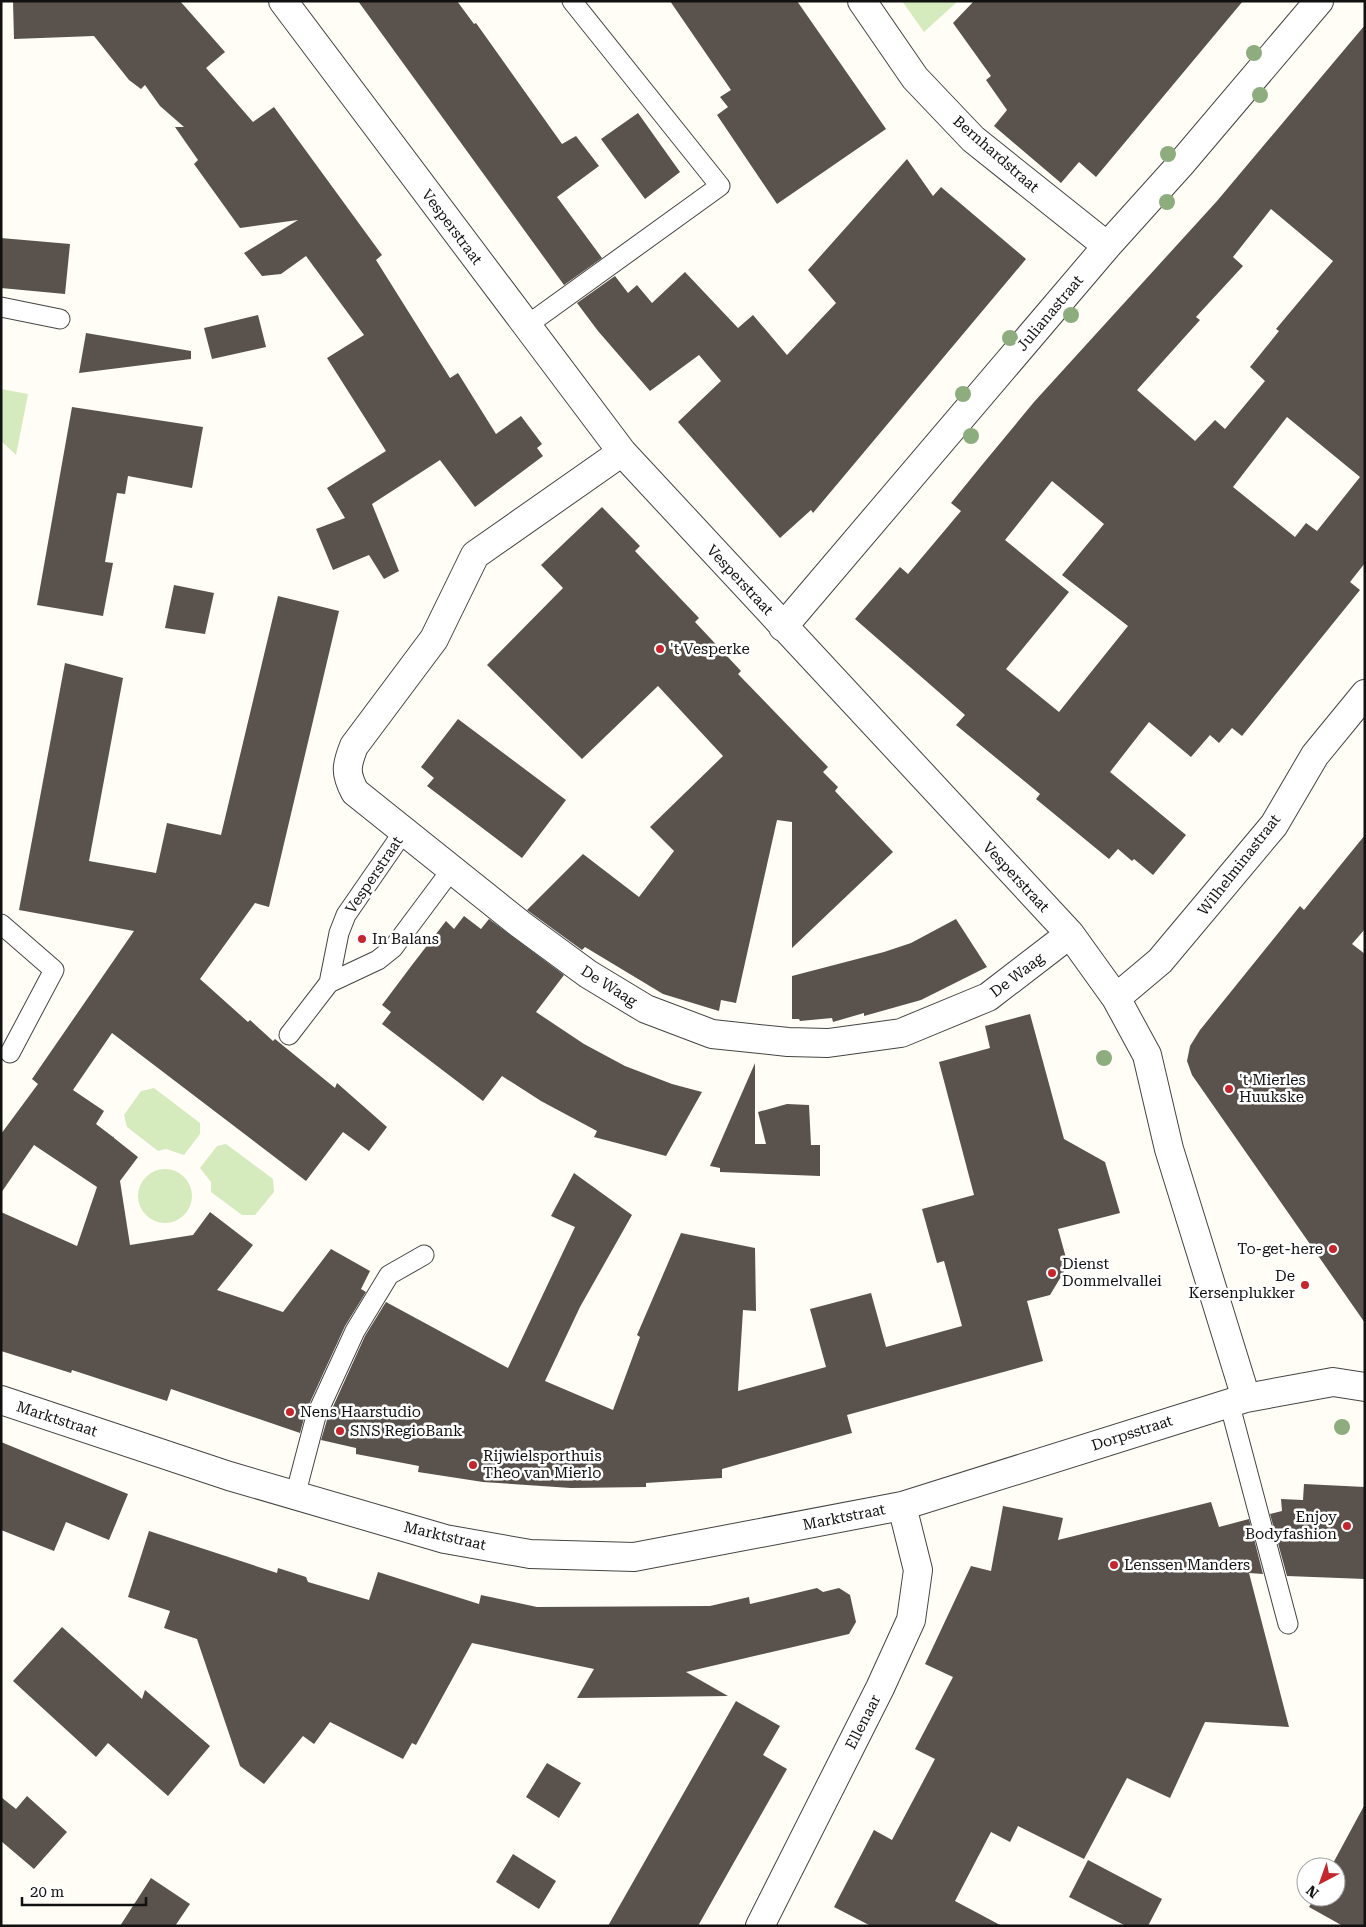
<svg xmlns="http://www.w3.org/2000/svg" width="1366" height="1927" viewBox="0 0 1366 1927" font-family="'Roboto Serif',serif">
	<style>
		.green { fill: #d5ebbd }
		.building { fill: #5a524d; fill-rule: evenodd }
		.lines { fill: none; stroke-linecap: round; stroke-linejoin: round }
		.lane-casing { stroke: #444; stroke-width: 21 }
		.street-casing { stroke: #444; stroke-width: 30 }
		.lane { stroke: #fff; stroke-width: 19 }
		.street { stroke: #fff; stroke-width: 28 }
		.tree { fill: #8dad7f }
		.poi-dot { fill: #c4262e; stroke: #fff; stroke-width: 2 }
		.labels { text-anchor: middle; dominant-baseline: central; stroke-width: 5; stroke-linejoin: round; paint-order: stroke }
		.street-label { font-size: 15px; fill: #111; stroke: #fff }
		.poi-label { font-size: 15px; fill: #111; stroke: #fff; text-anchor: start }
	</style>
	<rect width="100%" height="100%" fill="#fffdf5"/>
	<path class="green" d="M902 1H958L924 32Z
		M1 389 28 394 16 455 1 441Z
		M154 1088 200 1123V1134L184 1155 166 1149 158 1151 127 1127 124 1115 141 1091Z
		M226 1144 273 1179 274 1192 255 1215H242L211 1192V1182L200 1168 217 1146Z
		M138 1196a27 27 0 1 1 54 0a27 27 0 1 1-54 0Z"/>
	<path class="building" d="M13 1H180L225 52 206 68 253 122 274 107 382 255 376 260 450 378 458 373 496 434 521 416 542 444 537 448 543 456 475 507 440 460 372 504 399 571 384 579 369 555 333 570 316 529 345 518 327 488 386 451 327 358 364 335 306 256 281 274 262 276 244 253 298 220 240 228 194 164 198 160 175 127H184L160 106 145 85 141 89 129 80 94 36 14 39Z
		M358 1H457L474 24 476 23 562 144 576 136 599 166 557 197 602 258 564 285Z
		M670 1H797L886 129 777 204 717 115 728 107 720 97 731 90Z
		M974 1H1243L1096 177 1079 162 1061 183 994 126 1007 110 986 80 991 76 953 23Z
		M1365 25V563L1350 582 1360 590 1242 736 1232 728 1219 743 1210 735 1191 757 1149 722 1110 772 1186 835 1153 875 1134 859 1132 861 1118 849 1109 859 1036 799 1040 794 956 725 965 715 855 619 900 567 908 574 961 511 951 503 982 465 1034 402 1217 201ZM1271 209 1333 261 1276 329 1279 331 1250 367 1265 381 1225 429 1215 420 1195 441 1137 390 1200 320 1196 317 1243 266 1233 257ZM1287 417 1360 477 1317 531 1306 523 1295 537 1233 487ZM1052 481 1104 524 1062 575 1128 626 1059 712 1006 669 1069 592 1005 540Z
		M638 113 680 172 645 199 601 139Z
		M907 159 933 196 941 187 1026 259 813 513 811 510 780 538 678 422 721 381 699 355 650 391 598 331 577 303 615 276 628 293 637 285 652 303 685 272 738 328 753 315 787 355 836 303 808 270Z
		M1 238 70 244 65 294 1 288Z
		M258 315 266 347 212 359 204 328Z
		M86 333 191 351V359L79 373Z
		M72 407 203 427 192 488 128 476 125 494 117 493 105 562 113 563 103 616 37 605Z
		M602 507 640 546 635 551 699 618 695 622 741 671 738 674 828 767 823 772 838 787 835 791 893 852 792 948V822L777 820 736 1003 721 1000 719 1011 663 994 585 947 582 950 527 910 583 854 639 897 674 851 650 827 723 756 658 686 582 759 487 665 563 588 541 565Z
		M174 585 214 593 205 634 165 628Z
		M278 596 339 611 269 907 255 903 200 979 248 1022 250 1020 273 1041 275 1039 335 1088 337 1083 387 1127 369 1151 343 1132 306 1181 112 1033 73 1090 104 1111 96 1124 113 1137V1136L114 1138 138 1157 120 1181 130 1245 193 1235 210 1212 253 1245 217 1290 283 1312 331 1249 370 1271 361 1289 366 1292 345 1326 306 1411 300 1433 171 1389 167 1401 72 1370 71 1373 1 1351V1212L77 1246 97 1187 34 1145 1 1193V1134L38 1084 32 1079 134 931 19 910 65 663 123 678 89 861 156 873 167 823 221 835Z
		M458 719 566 800 522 858 427 786 434 778 421 767Z
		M1365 835V929L1352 944 1365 954V1323L1192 1075 1187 1061 1190 1046 1200 1030 1300 906 1304 910Z
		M464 916 481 929 489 919 564 975 536 1012 584 1044 625 1066 672 1084 702 1092 666 1156 594 1137 597 1131 541 1101 502 1076 483 1101 382 1024 391 1012 382 1005 412 965 446 921 454 929Z
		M956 919 987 967 921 1000 864 1016V1013L833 1022 832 1018 800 1021 799 1019H792V976L884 952 911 943Z
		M1030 1014 1064 1139 1105 1162 1120 1213 1058 1229 1068 1265 1050 1295 1027 1301 1043 1361 847 1415 852 1433 722 1469V1478L646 1483V1487L571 1488 483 1482 418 1472 419 1466 356 1454V1448L321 1440 327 1420 365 1336 386 1302 508 1368 575 1227 551 1216 574 1173 632 1215 580 1307 545 1381 613 1410 640 1337 637 1335 681 1233 755 1248 756 1311 743 1310 738 1391 826 1367 810 1309 871 1293 886 1347 962 1326 944 1261 937 1263 922 1209 974 1195 939 1062 990 1048 985 1026Z
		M755 1063V1144H766L758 1112 787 1104 809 1105 811 1145H820V1176L720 1172V1168L710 1166Z
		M1 1442 128 1494 109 1540 66 1522 54 1551 1 1530Z
		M1304 1484 1365 1487V1579L1287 1576 1270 1514 1282 1511 1281 1499 1303 1500Z
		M1211 1502 1219 1527 1249 1519 1263 1574 1249 1573 1289 1727 1205 1722 1170 1798 1127 1778 1084 1859 1018 1826 1010 1842 991 1832 955 1901 1002 1926H871L834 1907 874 1830 892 1840 935 1759 915 1749 953 1677 925 1664 971 1566 991 1571 1003 1506 1063 1518 1058 1540Z
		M149 1531 277 1573 278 1568 306 1577 308 1582 369 1600 378 1572 479 1604 481 1595 537 1607 710 1606 749 1597 750 1604 817 1588 823 1592 839 1588 850 1595 856 1622 849 1634 686 1672 728 1696 577 1698 594 1669 472 1643 416 1745 412 1743 403 1759 330 1722 314 1744 303 1736 264 1784 240 1766 197 1639 164 1628 170 1611 128 1597Z
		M62 1627 142 1699 145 1690 210 1746 168 1796 108 1743 96 1757 13 1681Z
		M736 1701 780 1726 763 1755 787 1769 733 1864 698 1926H608Z
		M547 1763 581 1783 559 1818 526 1797Z
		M27 1796 67 1832 34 1869 1 1841V1797L16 1809Z
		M1365 1804V1926H1343L1309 1907 1315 1897H1336V1867H1331Z
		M513 1854 556 1881 539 1909 496 1882Z
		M1088 1860 1162 1899 1148 1926H1126L1069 1897Z
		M151 1878 190 1904 175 1926H120Z"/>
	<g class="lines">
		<defs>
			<path id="lane" d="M1 307 60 319
				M526 326 720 186 572 1
				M1 924 54 970 10 1053
				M329 983 378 960 393 948 452 869
				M289 1035 329 983 339 933 346 915 404 831
				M1229 1402 1288 1624
				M295 1496 316 1416 355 1331 389 1275 424 1255"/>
			<path id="street" d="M283 1 622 452 1070 934 1116 998 1147 1055 1169 1149 1246 1398
				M862 1 915 78 973 139 1107 246
				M622 452 475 555 434 639 354 746C346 766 345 773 355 792L520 924 588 974 646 1009 712 1034 788 1042 828 1043 901 1033 988 997 1070 934
				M783 627 1107 246 1180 165 1319 1
				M1116 998 1160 961 1274 825 1315 755 1365 694
				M1 1400 229 1476 445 1539 530 1554 634 1557 902 1506 1246 1398 1333 1382 1365 1387
				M760 1926 880 1688 911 1620 918 1570 902 1506"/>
		</defs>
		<use href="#lane" class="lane-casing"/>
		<use href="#street" class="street-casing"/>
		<use href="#lane" class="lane"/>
		<use href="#street" class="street"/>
	</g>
	<g class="tree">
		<circle cx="1254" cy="53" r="8"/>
		<circle cx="1260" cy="95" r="8"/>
		<circle cx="1168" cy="154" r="8"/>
		<circle cx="1167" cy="202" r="8"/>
		<circle cx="1071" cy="315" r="8"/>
		<circle cx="1010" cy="338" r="8"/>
		<circle cx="963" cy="394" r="8"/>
		<circle cx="971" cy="436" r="8"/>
		<circle cx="1104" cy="1058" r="8"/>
		<circle cx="1342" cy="1427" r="8"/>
	</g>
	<g class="poi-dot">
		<circle cx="660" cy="649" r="5"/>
		<circle cx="362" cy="939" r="5"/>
		<circle cx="1229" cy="1089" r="5"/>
		<circle cx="1333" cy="1249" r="5"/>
		<circle cx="1052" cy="1273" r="5"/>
		<circle cx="1305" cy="1285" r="5"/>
		<circle cx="290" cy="1412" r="5"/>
		<circle cx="340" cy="1431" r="5"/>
		<circle cx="473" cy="1465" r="5"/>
		<circle cx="1347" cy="1526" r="5"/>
		<circle cx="1114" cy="1565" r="5"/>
	</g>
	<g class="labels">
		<g class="street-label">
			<text transform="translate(996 154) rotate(41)">Bernhardstraat</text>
			<text transform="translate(452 227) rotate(53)">Vesperstraat</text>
			<text transform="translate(1050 313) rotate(-50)">Julianastraat</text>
			<text transform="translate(740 580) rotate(47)">Vesperstraat</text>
			<text transform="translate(1239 865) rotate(-52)">Wilhelminastraat</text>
			<text transform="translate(374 875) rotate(-56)">Vesperstraat</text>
			<text transform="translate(1016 877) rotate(47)">Vesperstraat</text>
			<text transform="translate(1017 975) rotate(-37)">De Waag</text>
			<text transform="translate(609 986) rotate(32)">De Waag</text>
			<text transform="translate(57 1419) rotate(18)">Marktstraat</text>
			<text transform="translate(1132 1433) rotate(-18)">Dorpsstraat</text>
			<text transform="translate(844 1517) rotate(-11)">Marktstraat</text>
			<text transform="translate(445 1536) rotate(13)">Marktstraat</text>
			<text transform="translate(863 1722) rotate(-63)">Ellenaar</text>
		</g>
		<g class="poi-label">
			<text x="670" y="649">'t Vesperke</text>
			<text x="372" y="939">In Balans</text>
			<text x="1239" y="1080">'t Mierles<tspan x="1239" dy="17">Huukske</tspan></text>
			<text x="1323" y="1249" text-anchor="end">To-get-here</text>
			<text x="1062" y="1264">Dienst<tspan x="1062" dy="17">Dommelvallei</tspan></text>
			<text x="1295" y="1276" text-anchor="end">De<tspan x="1295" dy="17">Kersenplukker</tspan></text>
			<text x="300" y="1412">Nens Haarstudio</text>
			<text x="350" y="1431">SNS RegioBank</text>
			<text x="483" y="1456">Rijwielsporthuis<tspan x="483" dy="17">Theo van Mierlo</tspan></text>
			<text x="1337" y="1517" text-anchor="end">Enjoy<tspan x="1337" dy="17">Bodyfashion</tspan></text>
			<text x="1124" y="1565">Lenssen Manders</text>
		</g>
	</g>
	<rect width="1366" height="1927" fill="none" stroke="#111111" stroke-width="5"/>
	<g transform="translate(1321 1882) rotate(221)"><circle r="24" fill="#ffffff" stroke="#a0a0a0"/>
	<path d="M0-4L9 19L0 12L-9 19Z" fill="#c4262e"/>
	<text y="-8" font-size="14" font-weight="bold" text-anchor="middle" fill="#111111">N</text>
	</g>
	<path d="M22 1897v8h124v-8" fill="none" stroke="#111111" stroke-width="2.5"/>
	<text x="30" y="1897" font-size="15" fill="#111111" stroke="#ffffff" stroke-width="4" paint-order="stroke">20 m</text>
</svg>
